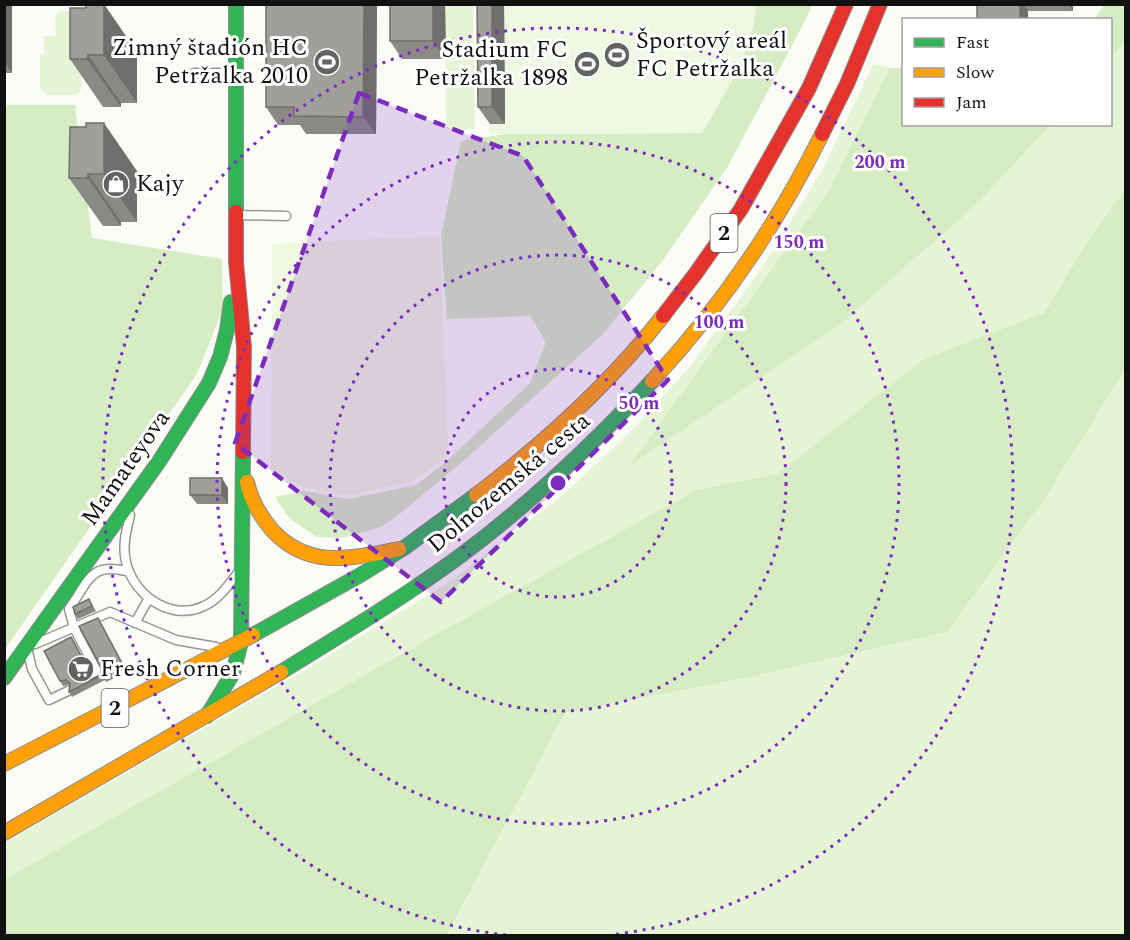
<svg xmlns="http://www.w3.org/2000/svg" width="1130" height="940" viewBox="0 0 1130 940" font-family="Spectral,serif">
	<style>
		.green { fill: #e5f4d5 }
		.forest { fill: #d6ecc3 }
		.pitch { fill: #eff8e0 }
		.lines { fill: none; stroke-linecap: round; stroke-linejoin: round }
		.lane-casing { stroke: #979795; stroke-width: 11 }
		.fast-casing { stroke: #8d8d8b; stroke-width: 16 }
		.slow-casing { stroke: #8d8d8b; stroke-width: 16 }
		.jam-casing { stroke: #8d8d8b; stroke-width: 16 }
		.lane { stroke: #fffffe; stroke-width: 8 }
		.fast { stroke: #30b455; stroke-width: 14 }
		.slow { stroke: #ff9f0a; stroke-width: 14 }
		.jam { stroke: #e5322d; stroke-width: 14 }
		.wall { fill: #8a8986 }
		.shaded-wall { fill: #706f6d }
		.building { fill: #a09f9c; stroke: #706f6d; stroke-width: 1.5 }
		.marked { fill: #7b2cbf; fill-opacity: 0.2; stroke: #7b2cbf; stroke-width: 4.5; stroke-dasharray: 12 8; stroke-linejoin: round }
		.ring { fill: none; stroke: #7b2cbf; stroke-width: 3; stroke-dasharray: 3 6 }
		.labels { text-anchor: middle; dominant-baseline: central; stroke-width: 6; stroke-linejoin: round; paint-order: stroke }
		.shield { fill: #fff; stroke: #585858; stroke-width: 1.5 }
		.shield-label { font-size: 22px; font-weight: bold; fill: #111 }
		.poi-label { font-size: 24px; fill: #111; stroke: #fff; text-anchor: start }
		.street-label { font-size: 24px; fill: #111; stroke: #fff }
		.centre { fill: #7b2cbf; stroke: #fff; stroke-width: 3 }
		.ring-label { font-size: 18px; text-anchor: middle; font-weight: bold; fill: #7b2cbf; stroke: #fff; stroke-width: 6; stroke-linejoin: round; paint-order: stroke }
	</style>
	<rect width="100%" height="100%" fill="#fcfcf7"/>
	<path class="green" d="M445 5H473L475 129H446Z
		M59 11H69C87 31 82 65 81 90L76 95H47L40 88V55H44V36H56L55 17Z
		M1125 42V190L1090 237 1045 312 922 360 777 474 696 490 451 626 5 879 4 843 300 673 451 581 563 495 632 430 687 370 760 271 824 167 873 64 889 68 830 189 632 463 840 325 977 204 1050 125 1110 124 1111 58Z
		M1125 370V935L447 936 565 713 750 677 947 632 1045 498Z"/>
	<path class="forest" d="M756 5H812L807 17 727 168 663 260 603 334 468 457 396 517 381 527 341 538 317 537 289 518 275 497 304 491 349 499 416 485 447 461 530 383 546 342 530 316 447 319 441 236 461 141 506 134 702 133 753 28Z
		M1104 5H1125V42L1111 58 1110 20 1094 19Z
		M889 68H903L904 124 1050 125 977 204 840 325 630 465 830 189Z
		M5 105H75L92 238 222 259 223 309 197 374 5 649Z
		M1125 190V370L1045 498 947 632 750 677 565 713 447 935H5V879L451 626 696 490 777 474 922 360 1045 312 1090 237Z"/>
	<path class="pitch" d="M490 5H756C750 56 728 90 702 133L506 134H490Z
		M440 236 448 456 413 481 349 495 303 487 271 469 272 244Z"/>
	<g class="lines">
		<defs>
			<path id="lane" d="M194 73H235
				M237 215 286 216
				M130 515C127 529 123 542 125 556 129 592 169 623 204 606 218 600 228 586 237 574
				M135 623 149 598
				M35 644 110 612 176 640 216 647
				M28 652 32 669 49 700 68 691
				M93 678 99 675 74 628 69 609C89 581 90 561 129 572"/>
			<path id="fast" d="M236 4V212
				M253 635 362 574 404 548 476 495
				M281 672C341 635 403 598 460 556 530 504 592 445 652 381
				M4 678 160 460 209 383 220 357 227 330 231 302
				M207 716 233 673 241 642 243 452"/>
			<path id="slow" d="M652 381C719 309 778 223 822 134
				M247 482C251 501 260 516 273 531 310 570 352 558 399 549
				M476 495C543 444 611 382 663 316
				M4 764 253 635
				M4 833 281 672"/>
			<path id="jam" d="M822 134 847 84 880 4
				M236 212V262L244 347 243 452
				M663 316 696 273 741 209 809 88 846 4"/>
		</defs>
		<use href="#lane" class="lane-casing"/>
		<use href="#fast" class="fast-casing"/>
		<use href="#slow" class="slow-casing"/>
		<use href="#jam" class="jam-casing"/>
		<use href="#lane" class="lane"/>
		<use href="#fast" class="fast"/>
		<use href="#slow" class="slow"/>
		<use href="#jam" class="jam"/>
	</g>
	<path class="wall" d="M4 4 12 73H4Z
		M377 4 376 134H306L300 125H278L266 107Z
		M445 4 446 59H402L390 41Z
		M477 4H504L505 124H490L478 107Z
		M977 4H1073V11H1028Z
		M70 8 137 52V103H121V107H103L70 59Z
		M70 127 137 171V222H121V226H103L69 178Z
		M228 488V504H197L190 495Z
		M92 604 96 611 78 619 75 614Z
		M101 623 127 672 106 682 105 680 72 697 69 692 70 685 63 686 60 681 74 641 90 672 87 678 90 680 98 676 101 673Z"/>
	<path class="shaded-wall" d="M4 4H12V73L4 62Z
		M104 4 137 52V103L104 55Z
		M364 4H377L376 134 363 117Z
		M433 4H445L446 59 433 41Z
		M492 4H504L505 124 492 107Z
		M1020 4H1024L1028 11V20H1020Z
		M1069 4H1073V11Z
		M88 55 121 103V107L87 59Z
		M104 123 137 171V222L104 174Z
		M88 174 121 222V226L88 178Z
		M222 478 228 488V504L222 495Z
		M71 637 90 672 87 677 88 681 84 677Z"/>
	<path class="building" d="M86 4H104V55H88L87 59H70V8H86Z
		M266 4H364L363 117 294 116V107H266Z
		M390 4H433V41H390Z
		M477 4H492V107H478Z
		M977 4H1020V20H977Z
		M86 123H104V174H88V178H69L70 127H86Z
		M190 478H222V495H190Z
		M89 599 92 606 75 614 73 607Z
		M98 618 124 667 103 677 102 675 69 692 70 683 66 680 60 681 44 651 71 637 87 667 83 672 84 677 90 680 98 676 101 673V667L79 626Z"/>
	<path class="marked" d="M359 93 523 156 668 380 441 602 235 443Z"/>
	<g class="ring">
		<circle cx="558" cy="483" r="114"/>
		<circle cx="558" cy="483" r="228"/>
		<circle cx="558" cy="483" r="341"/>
		<path d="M506 935A455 455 0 1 1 610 935"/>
	</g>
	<defs>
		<symbol id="stadium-disc" viewBox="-11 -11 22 22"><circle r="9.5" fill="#636362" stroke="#fff"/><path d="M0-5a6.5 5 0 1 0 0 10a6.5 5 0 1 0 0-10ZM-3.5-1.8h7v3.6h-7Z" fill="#fff"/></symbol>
		<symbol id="shop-disc" viewBox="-11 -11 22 22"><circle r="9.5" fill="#636362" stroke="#fff"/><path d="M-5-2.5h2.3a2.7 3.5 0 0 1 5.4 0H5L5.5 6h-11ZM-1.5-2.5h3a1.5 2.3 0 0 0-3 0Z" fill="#fff"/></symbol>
		<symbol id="supermarket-disc" viewBox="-11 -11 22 22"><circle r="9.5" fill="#636362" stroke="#fff"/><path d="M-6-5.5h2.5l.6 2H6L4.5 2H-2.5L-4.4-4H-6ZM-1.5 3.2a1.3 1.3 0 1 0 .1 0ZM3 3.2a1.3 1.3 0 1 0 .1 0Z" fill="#fff"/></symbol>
	</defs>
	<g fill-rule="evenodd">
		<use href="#stadium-disc" x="602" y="40" width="30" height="30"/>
		<use href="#stadium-disc" x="312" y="47" width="30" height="30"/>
		<use href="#stadium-disc" x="572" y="49" width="30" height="30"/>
		<use href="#shop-disc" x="101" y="169" width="30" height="30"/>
		<use href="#supermarket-disc" x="66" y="654" width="30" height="30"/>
	</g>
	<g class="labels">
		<g class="shield">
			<rect x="710.5" y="214" width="27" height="38" rx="4.5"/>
			<rect x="101.5" y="689" width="27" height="38" rx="4.5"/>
		</g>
		<g class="shield-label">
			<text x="724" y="233">2</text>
			<text x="115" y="708">2</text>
		</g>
		<g class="poi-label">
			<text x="636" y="41">Športový areál<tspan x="636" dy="28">FC Petržalka</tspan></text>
			<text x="308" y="48" text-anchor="end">Zimný štadión HC<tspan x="308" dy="28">Petržalka 2010</tspan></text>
			<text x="568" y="50" text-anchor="end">Stadium FC<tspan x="568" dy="28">Petržalka 1898</tspan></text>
			<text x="136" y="184">Kajy</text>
			<text x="100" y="669">Fresh Corner</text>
		</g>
		<g class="street-label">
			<text transform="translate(126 468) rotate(-55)">Mamateyova</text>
			<text transform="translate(509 483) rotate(-40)">Dolnozemská cesta</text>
		</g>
	</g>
	<circle cx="558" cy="483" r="9" class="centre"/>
	<g class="ring-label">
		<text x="880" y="168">200 m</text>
		<text x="799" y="248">150 m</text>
		<text x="719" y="328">100 m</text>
		<text x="639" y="409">50 m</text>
	</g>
	<rect width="1130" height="940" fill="none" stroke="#111111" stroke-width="12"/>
	<rect x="902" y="18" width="210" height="108" fill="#ffffff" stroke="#a0a0a0" stroke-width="1.5"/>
	<rect x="914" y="38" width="30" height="9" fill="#30b455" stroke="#a0a0a0" stroke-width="1.5"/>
	<text x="956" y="48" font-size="18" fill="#111111">Fast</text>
	<rect x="914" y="68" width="30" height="9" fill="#ff9f0a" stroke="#a0a0a0" stroke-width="1.5"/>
	<text x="956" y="78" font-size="18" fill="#111111">Slow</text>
	<rect x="914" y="98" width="30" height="9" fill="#e5322d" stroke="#a0a0a0" stroke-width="1.5"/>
	<text x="956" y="108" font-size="18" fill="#111111">Jam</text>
</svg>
